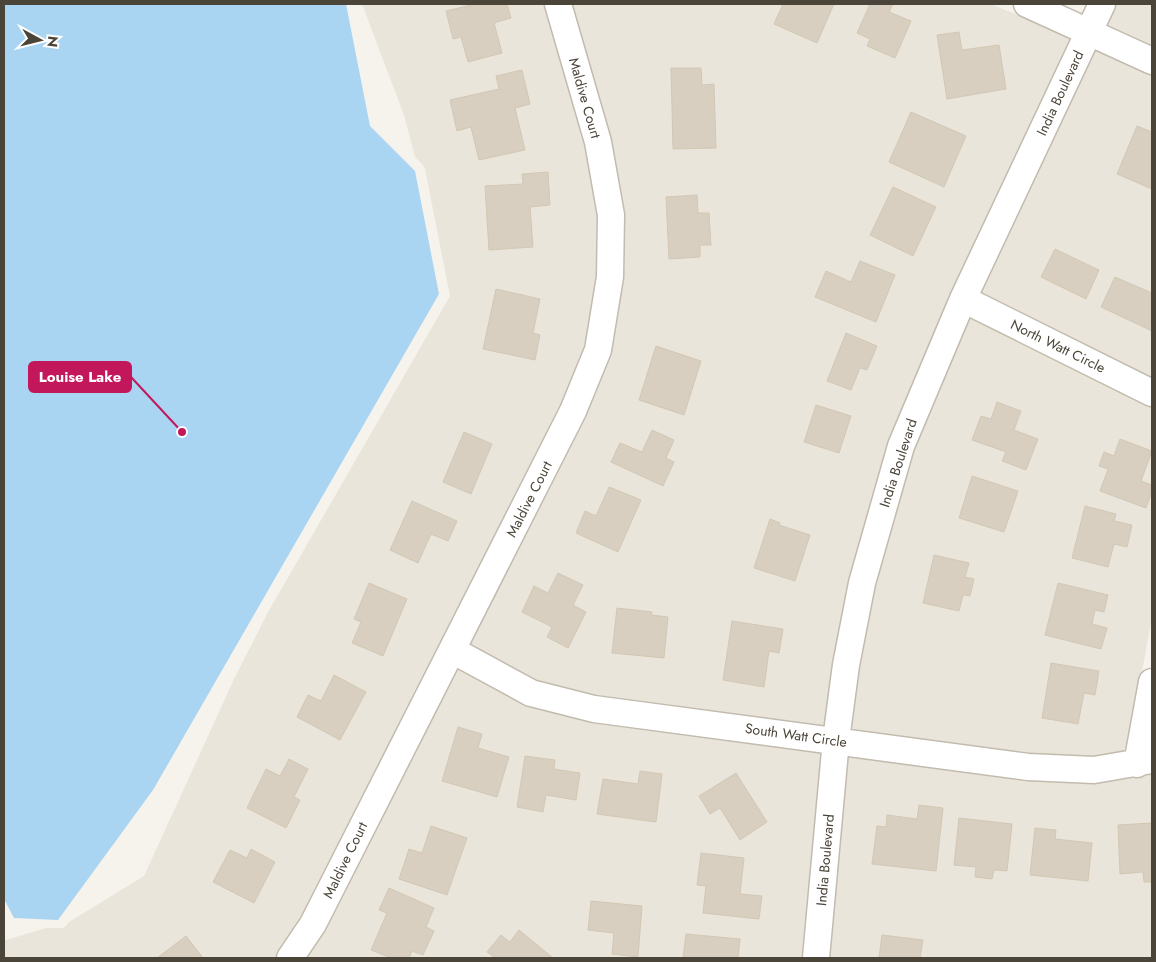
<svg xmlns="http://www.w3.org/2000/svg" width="1156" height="962" viewBox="0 0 1156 962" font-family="Jost,sans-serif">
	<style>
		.residential { fill: #eae5da }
		.water { fill: #a9d4f2 }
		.building { fill: #d8cfc1; stroke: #d3c7b4 }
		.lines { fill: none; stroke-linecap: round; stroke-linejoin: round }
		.minor-casing { stroke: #c2bbae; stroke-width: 29 }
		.minor { stroke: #fff; stroke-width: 26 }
		.labels { text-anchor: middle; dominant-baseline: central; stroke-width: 4; stroke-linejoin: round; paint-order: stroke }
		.street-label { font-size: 14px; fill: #4b4439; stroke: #fff }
		.leader { fill: none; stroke: #c2185b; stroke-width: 2 }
		.callout-dot { fill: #c2185b; stroke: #fff; stroke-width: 2 }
		.callout { fill: #c2185b; stroke: #c2185b; stroke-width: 2 }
		.callout-label { font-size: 15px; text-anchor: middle; font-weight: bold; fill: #fff }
	</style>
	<rect width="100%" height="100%" fill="#f6f3ec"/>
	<path class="residential" d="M362 4H546L587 144 599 216 597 276 586 347 562 407 441 644 435 653 436 654 303 919 275 958H4V938L6 940 46 928H62L65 927 69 922 144 876 235 677 267 614 450 296 425 169 423 165 415 157 404 115Z
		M571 4H990L1074 37 952 294 947 303 948 304 825 728 596 698 536 683 467 646 622 278Z
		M1116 4H1152V49L1105 27Z
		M1096 47 1152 73V380L978 295Z
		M969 315 1152 405V617L1127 754 1093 760 1029 756 850 731 858 667 874 586 912 450Z
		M457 665 823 750 804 958H304Z
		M847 753 1137 775 1147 776 1148 772H1152V958H828Z"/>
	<path class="water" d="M4 4H346L370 126 415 171 439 294 153 790 58 920 14 918 4 899Z"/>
	<path class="building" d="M475 4H507L511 18 494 23 502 53 468 62 461 37 453 39 446 11Z
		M783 4H834L817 43 774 24Z
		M870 4H893L889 12 911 21 895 58 867 46 870 39 857 33Z
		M959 32 962 50 999 45 1006 89 947 99 937 35Z
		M671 68H701L702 85 714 84 716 148 673 149Z
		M522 70 530 104 515 108 525 150 479 160 471 127 457 131 450 100 499 89 496 76Z
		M911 112 966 136 944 187 889 162Z
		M1137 126 1152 132V189L1117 174Z
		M548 172 550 205 530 207 533 247 489 250 485 186 523 184 522 174Z
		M893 187 936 207 913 256 870 235Z
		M697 195 698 213H709L711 245H700V257L669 259 666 197Z
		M1055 249 1099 270 1086 299 1041 277Z
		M860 261 895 275 876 322 815 297 826 271 851 282Z
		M1115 277 1152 293 1151 297 1152 298V331L1101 307Z
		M496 289 540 299 533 333 540 335 535 360 483 349Z
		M846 333 877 346 867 370 860 368 851 390 827 381Z
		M656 346 701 361 684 415 639 400Z
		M997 402 1021 411 1014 430 1038 439 1026 470 1002 461 1006 452 972 440 981 416 991 419Z
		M816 405 851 416 839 453 804 442Z
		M652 430 674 440 666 458 674 462 663 486 611 462 620 443 642 452Z
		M464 432 492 444 471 494 443 482Z
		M1120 439 1152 451 1141 481 1152 485V492L1146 508 1100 491 1108 469 1099 466 1104 452 1114 456Z
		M972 476 1018 491 1004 532 959 518Z
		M609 487 641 500 618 552 576 533 585 511 596 516Z
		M412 501 457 521 448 541 431 534 418 563 390 550Z
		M1085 506 1116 514 1114 521 1132 525 1127 547 1114 544 1108 567 1072 558Z
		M770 519 780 523 779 525 810 535 795 581 754 568Z
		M934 555 969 563 965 577 974 579 970 596 963 595 959 611 923 603Z
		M558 573 583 585 573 605 586 612 568 648 547 637 552 627 522 612 534 586 548 593Z
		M369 583 407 599 383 656 352 643 361 622 354 619Z
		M1058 583 1108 595 1104 612 1095 610 1092 624 1107 628 1101 649 1045 635Z
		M617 608 652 612 651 615 668 617 664 658 612 653Z
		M732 621 783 629 779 653 769 651 764 687 723 680Z
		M1051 663 1099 671 1095 695 1084 693 1078 724 1042 718Z
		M334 675 366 692 340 740 297 717 308 695 321 701Z
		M458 727 482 734 478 748 509 757 497 797 442 781Z
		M525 756 555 760 554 769 580 773 576 800 546 795 543 812 517 807Z
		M289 759 308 769 294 797 300 800 286 828 247 808 266 769 280 776Z
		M640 771 662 774 656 822 597 814 603 779 638 784Z
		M736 773 767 822 740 840 720 808 710 814 699 796Z
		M919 805 943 808 936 871 872 864 877 826 886 827 887 815 917 819Z
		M959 818 1012 824 1007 871 994 870 992 879 975 877 976 867 954 865Z
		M1152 823V882H1144L1143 872 1120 874 1118 825Z
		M431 826 467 838 447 895 399 879 409 849 422 853Z
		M1035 828 1056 830 1055 839 1092 843 1088 881 1030 875Z
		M251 849 275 862 254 903 213 882 230 850 247 858Z
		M701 853 744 858 740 894 762 896 759 919 703 913 706 886 697 885Z
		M389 888 434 908 426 927 434 931 423 955 412 951 409 958H391L371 950 387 913 379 910Z
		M591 901 642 906 638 957 612 954 614 933 588 930Z
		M519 930 553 958H493L494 957 487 952 501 935 510 942Z
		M686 934 740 939 738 958H683Z
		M882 935 923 940 920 958H879Z
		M186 936 203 958H157Z"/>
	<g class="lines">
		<defs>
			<path id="minor" d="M1027 4 1152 61
				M963 299 1152 393
				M452 650 531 693 594 709 1028 767 1094 770 1152 760
				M1137 764 1152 682
				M290 958 313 924 573 411 598 350 610 277 611 215 598 142 558 4
				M816 958 836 740 846 665 862 583 901 446 963 299 1102 4"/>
		</defs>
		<use href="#minor" class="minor-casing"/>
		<use href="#minor" class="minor"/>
	</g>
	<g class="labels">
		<g class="street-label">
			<text transform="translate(1060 93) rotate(-65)">India Boulevard</text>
			<text transform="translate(585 98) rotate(74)">Maldive Court</text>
			<text transform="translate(1058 346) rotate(26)">North Watt Circle</text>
			<text transform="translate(898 463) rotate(-72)">India Boulevard</text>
			<text transform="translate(529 499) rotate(-63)">Maldive Court</text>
			<text transform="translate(796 735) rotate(8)">South Watt Circle</text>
			<text transform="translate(345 860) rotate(-64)">Maldive Court</text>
			<text transform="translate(825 860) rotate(-85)">India Boulevard</text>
		</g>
	</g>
	<path class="leader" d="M182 432L131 377"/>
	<circle class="callout-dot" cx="182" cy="432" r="5"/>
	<rect class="callout" x="29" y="362" width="102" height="30" rx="5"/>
	<g class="callout-label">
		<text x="80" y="382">Louise Lake</text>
	</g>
	<rect width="1156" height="962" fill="none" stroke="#4b4439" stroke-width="10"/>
	<g transform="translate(40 40) rotate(97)" stroke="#ffffff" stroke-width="4" paint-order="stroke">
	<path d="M0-4L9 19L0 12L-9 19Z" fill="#4b4439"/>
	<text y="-8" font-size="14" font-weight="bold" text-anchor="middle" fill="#4b4439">N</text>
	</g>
</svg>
